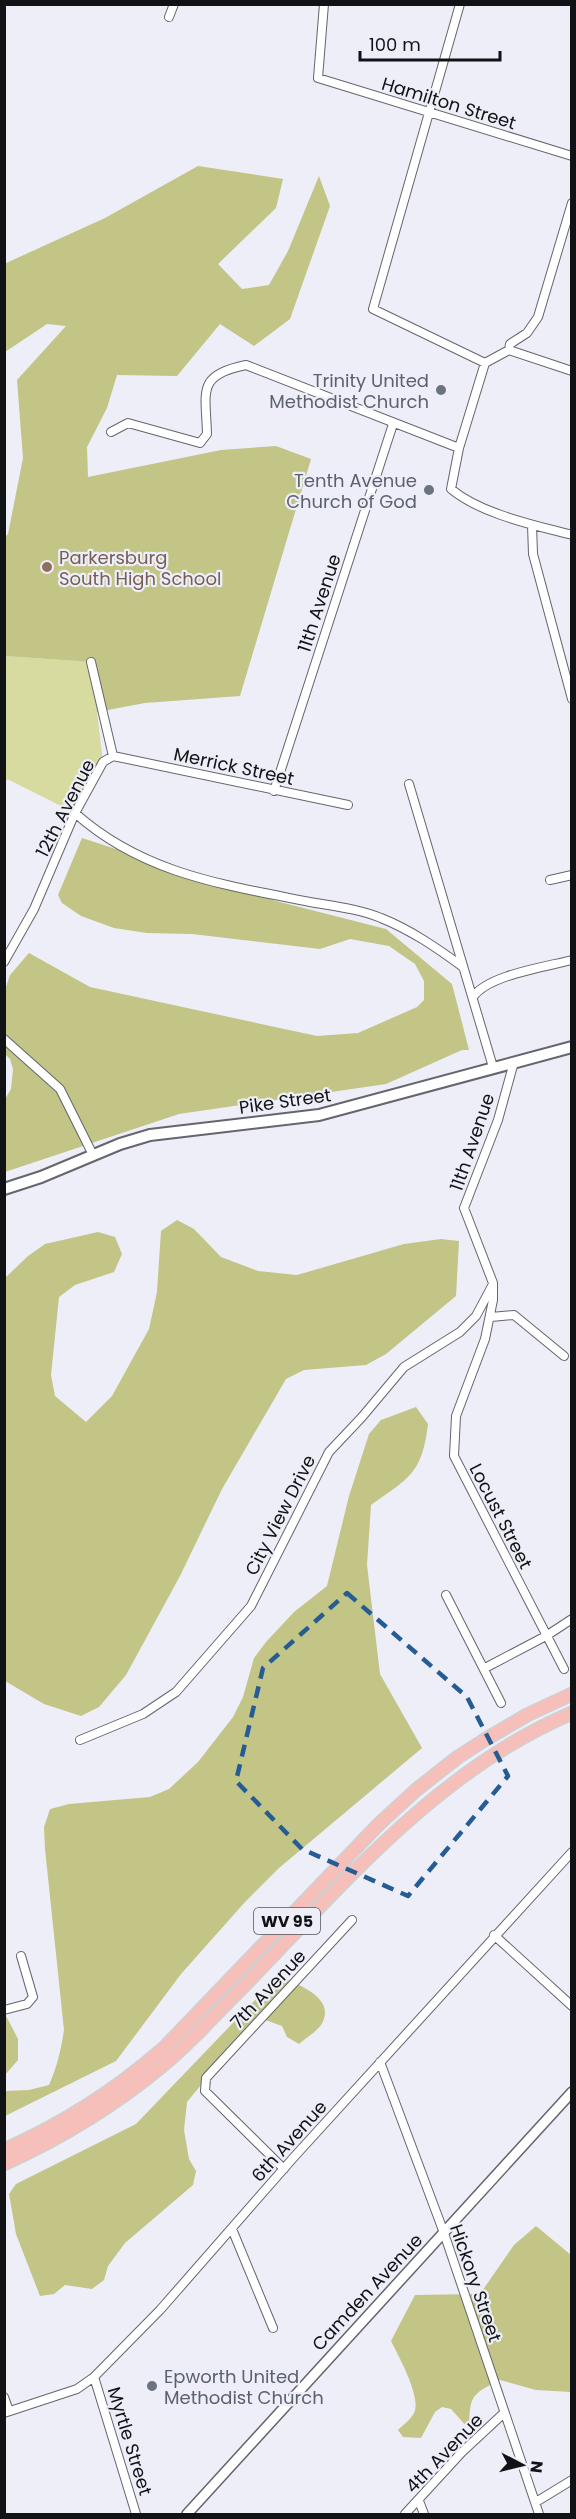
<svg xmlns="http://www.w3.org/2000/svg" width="576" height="2519" viewBox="0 0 576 2519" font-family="Poppins,sans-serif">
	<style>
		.green { fill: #d8dba0 }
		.forest { fill: #c2c585 }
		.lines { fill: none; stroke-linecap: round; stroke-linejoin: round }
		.minor-casing { stroke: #64656d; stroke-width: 10 }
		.tertiary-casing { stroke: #64656d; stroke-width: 12 }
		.secondary-casing { stroke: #64656d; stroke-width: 14 }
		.primary-casing { stroke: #cfd0d0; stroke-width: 15 }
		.minor { stroke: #fff; stroke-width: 8 }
		.tertiary { stroke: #fff; stroke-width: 9 }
		.secondary { stroke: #fff; stroke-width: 10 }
		.primary { stroke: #f7bfba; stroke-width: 12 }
		.marked { fill: none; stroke: #255c94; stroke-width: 4.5; stroke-dasharray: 12 8; stroke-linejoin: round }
		.worship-dot { fill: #6b7280; stroke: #edeef8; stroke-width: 2 }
		.education-dot { fill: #8d6e63; stroke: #edeef8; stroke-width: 2 }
		.labels { text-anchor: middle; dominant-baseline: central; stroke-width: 4.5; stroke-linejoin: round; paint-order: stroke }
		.shield { fill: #edeef8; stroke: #535459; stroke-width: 1.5 }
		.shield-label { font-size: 16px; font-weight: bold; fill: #111215 }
		.street-label { font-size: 18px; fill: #111215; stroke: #edeef8 }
		.worship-label { font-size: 18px; fill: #5b616d; stroke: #edeef8; text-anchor: end }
		.education-label { font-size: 18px; fill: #785e54; stroke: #edeef8; text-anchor: start }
	</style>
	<rect width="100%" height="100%" fill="#edeef8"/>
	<path class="green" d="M5 656 91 662 103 762 75 813 7 779 5 785Z"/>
	<path class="forest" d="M198 166 283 179 276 208 218 264 242 289 269 285 288 251 319 176 330 206 290 319 254 346 220 324 177 376 117 375 107 408 87 447 88 477 221 450 276 446 311 459 240 696 145 703 97 712 91 662 5 656V537L8 534 23 458 17 380 66 326 47 324 5 352 4 264 105 218Z
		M82 838 276 901 386 929 452 984 469 1050H462L386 1084 179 1114 5 1172 4 1101 11 1089 13 1069 10 1059 5 1054V990L10 975 29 953 90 987 317 1036 358 1033 417 1007 424 1000V981L415 964 389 946 350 939 320 949 192 934 147 933 114 928 81 916 62 903 58 895Z
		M177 1220 194 1229 221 1257 258 1271 297 1275 404 1244 441 1239 459 1241 456 1296 386 1354 366 1365 304 1370 286 1379 222 1489 180 1576 126 1675 99 1707 81 1716 44 1704 5 1681V1278L28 1256 45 1244 98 1232 115 1237 122 1254 114 1272 75 1285 59 1297 51 1375 55 1396 86 1422 112 1396 149 1329 157 1292 161 1231Z
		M416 1407 428 1424C422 1474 409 1478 371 1505L367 1565 380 1674 422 1748 279 1868 245 1902 181 1974 116 2061 5 2116V2091L29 2090 49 2085C57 2067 61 2050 64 2030L45 1849 44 1827 50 1809 69 1804 150 1797 169 1789 198 1762 233 1717 243 1697 254 1658 266 1642 294 1612 327 1586 349 1496 369 1434 381 1420Z
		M278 1976C296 1984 338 1997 321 2025 316 2032 306 2038 299 2044L287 2037 282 2026 257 2017 187 2102 184 2130 189 2159 196 2171 193 2185 125 2243 108 2266 104 2280 92 2289 65 2285 54 2294 40 2296 16 2234 9 2194 16 2184 136 2124Z
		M4 2012 18 2039V2060L5 2075Z
		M536 2226 571 2255V2392L536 2390 500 2380C470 2395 470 2396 469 2429L451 2409 442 2407 435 2412 421 2438 403 2437 398 2430C403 2425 411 2419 414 2413 422 2398 398 2355 391 2341L415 2295 480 2294 514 2245Z"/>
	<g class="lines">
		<defs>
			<path id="minor" d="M324 4 318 78 572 156
				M460 4 373 309 485 363
				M169 17 174 4
				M509 350 572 371
				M485 363 459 448 451 489C481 514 534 525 572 535
				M485 363 509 350 510 344 527 333 538 317 572 203
				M111 432 128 423 200 443 207 434C206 392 196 375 246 365L459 448
				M532 525 533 554 572 699
				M113 756 348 805
				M409 784 493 1067
				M274 791 393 424
				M75 813C143 874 225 885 310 902 333 906 360 909 381 918 411 930 437 948 463 967
				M550 880 572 875
				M4 962 34 909 75 813 103 762 113 756 91 662
				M473 997C488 975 545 967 572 960
				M4 1039 60 1089 93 1155
				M514 1062 498 1120 464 1208 493 1283V1300L485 1339 456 1416 454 1456 564 1669
				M491 1317 514 1315 564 1356
				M446 1595 501 1703
				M485 1668 546 1636 572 1619
				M80 1740 143 1714 176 1692 251 1606 329 1452 362 1417 404 1367 460 1332 476 1316 492 1286
				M494 1935 572 2006
				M4 2010 27 2004 33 1997 21 1956
				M380 2062 444 2233 539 2514
				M284 2169 205 2091 206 2078 352 1920
				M232 2229 273 2328
				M94 2377 136 2514
				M4 2397 9 2411
				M4 2413 77 2389 94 2377 160 2310 294 2157 572 1852
				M419 2501 424 2514
				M536 2502 572 2480
				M405 2514 462 2452 504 2413"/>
			<path id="tertiary" d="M187 2514 572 2092"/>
			<path id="secondary" d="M4 1189 41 1177 120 1144 150 1135 319 1115 572 1047"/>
			<path id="primary" d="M4 2150C63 2124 116 2090 164 2048L379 1824 416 1790 458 1757 486 1739 527 1715 572 1694
				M4 2164C61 2138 114 2106 162 2066 189 2044 212 2018 237 1993 338 1890 435 1771 572 1713"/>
		</defs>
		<use href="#minor" class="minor-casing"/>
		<use href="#tertiary" class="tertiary-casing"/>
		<use href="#secondary" class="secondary-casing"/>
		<use href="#primary" class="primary-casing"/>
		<use href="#minor" class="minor"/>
		<use href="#tertiary" class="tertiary"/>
		<use href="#secondary" class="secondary"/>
		<use href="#primary" class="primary"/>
	</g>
	<path class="marked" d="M347 1593 467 1697 508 1776 408 1896 302 1849 236 1781 263 1668Z"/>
	<g class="worship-dot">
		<circle cx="441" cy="390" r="6"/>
		<circle cx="429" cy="490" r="6"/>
		<circle cx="152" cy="2386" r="6"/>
	</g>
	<circle class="education-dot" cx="47" cy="567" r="6"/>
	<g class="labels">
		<rect class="shield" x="254" y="1908" width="66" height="26" rx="4.5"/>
		<g class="shield-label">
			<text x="287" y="1921">WV 95</text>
		</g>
		<g class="street-label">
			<text transform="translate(449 103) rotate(17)">Hamilton Street</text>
			<text transform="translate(319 603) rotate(-72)">11th Avenue</text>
			<text transform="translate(234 766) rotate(12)">Merrick Street</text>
			<text transform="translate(65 808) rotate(-63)">12th Avenue</text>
			<text transform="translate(285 1101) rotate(-8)">Pike Street</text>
			<text transform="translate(472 1142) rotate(-71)">11th Avenue</text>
			<text transform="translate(280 1515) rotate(-63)">City View Drive</text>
			<text transform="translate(501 1516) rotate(63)">Locust Street</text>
			<text transform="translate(268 1989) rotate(-47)">7th Avenue</text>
			<text transform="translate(289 2141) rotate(-48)">6th Avenue</text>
			<text transform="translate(476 2283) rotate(71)">Hickory Street</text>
			<text transform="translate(367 2292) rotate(-47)">Camden Avenue</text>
			<text transform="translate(130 2441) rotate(73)">Myrtle Street</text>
			<text transform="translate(444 2453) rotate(-46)">4th Avenue</text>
		</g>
		<g class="worship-label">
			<text x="429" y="380">Trinity United<tspan x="429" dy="21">Methodist Church</tspan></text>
			<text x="417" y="480">Tenth Avenue<tspan x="417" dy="21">Church of God</tspan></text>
			<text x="164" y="2376" text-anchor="start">Epworth United<tspan x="164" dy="21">Methodist Church</tspan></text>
		</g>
		<g class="education-label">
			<text x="59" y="557">Parkersburg<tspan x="59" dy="21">South High School</tspan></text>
		</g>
	</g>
	<rect width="576" height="2519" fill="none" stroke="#111215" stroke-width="12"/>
	<g transform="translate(522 2465) rotate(97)" stroke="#edeef8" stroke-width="4.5" paint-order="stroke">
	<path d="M0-4.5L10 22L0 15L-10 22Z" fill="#111215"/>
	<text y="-9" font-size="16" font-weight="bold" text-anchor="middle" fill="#111215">N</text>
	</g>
	<path d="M360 51v9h140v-9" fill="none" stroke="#111215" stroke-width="3"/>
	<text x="369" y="51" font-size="18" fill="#111215" stroke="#edeef8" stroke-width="4.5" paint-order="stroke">100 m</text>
</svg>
